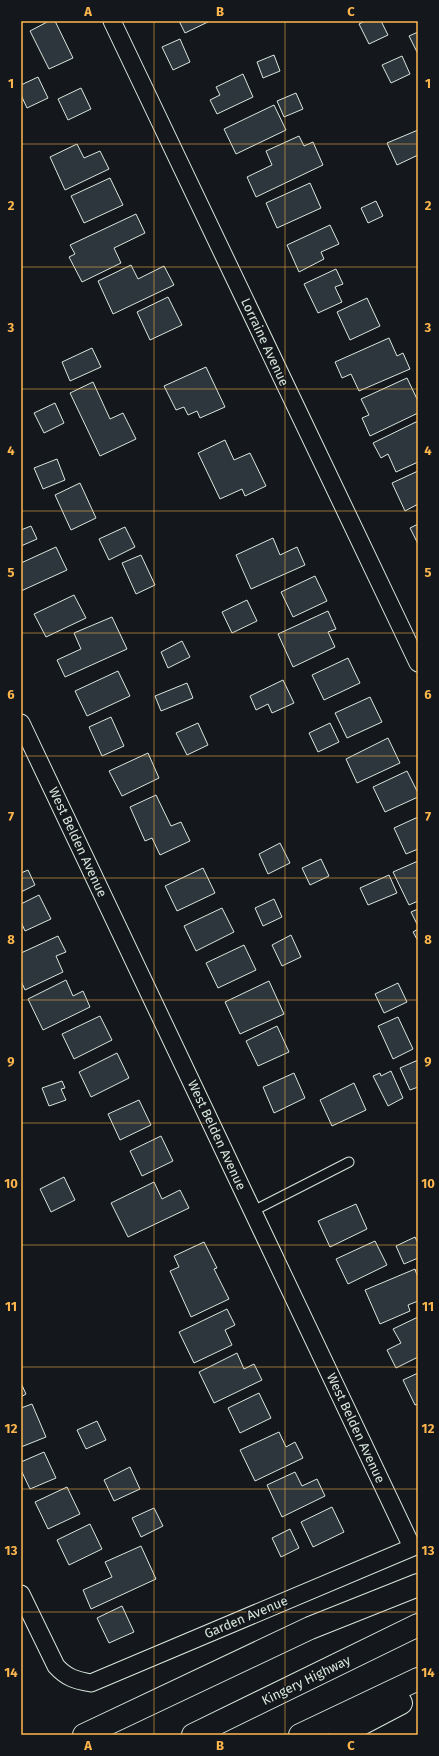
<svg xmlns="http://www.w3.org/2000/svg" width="439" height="1756" viewBox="0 0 439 1756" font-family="'Fira Sans',sans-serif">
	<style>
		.building { fill: #2c363c; stroke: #d8e6dc }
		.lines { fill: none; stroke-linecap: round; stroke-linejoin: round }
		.lane-casing { stroke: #d8e6dc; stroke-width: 11 }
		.street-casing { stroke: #d8e6dc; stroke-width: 19 }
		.highway-casing { stroke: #d8e6dc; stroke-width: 24 }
		.lane { stroke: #14181c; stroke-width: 9 }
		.street { stroke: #14181c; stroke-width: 17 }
		.highway { stroke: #14181c; stroke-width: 22 }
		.grid { fill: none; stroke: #ffb74d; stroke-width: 1; stroke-opacity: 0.55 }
		.labels { text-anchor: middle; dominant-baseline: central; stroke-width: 3; stroke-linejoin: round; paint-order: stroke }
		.street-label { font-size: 13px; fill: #d8e6dc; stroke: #14181c }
		.neatline { fill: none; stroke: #ffb74d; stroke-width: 1.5 }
		.grid-label { font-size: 13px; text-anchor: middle; font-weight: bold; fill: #ffb74d }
	</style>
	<rect width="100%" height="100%" fill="#14181c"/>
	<path class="building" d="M49 21H55L73 58 49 69 30 31Z
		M179 21H210L185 33Z
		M365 21H381L388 35 369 44 359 24Z
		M418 32V54L409 36Z
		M180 39 190 62 173 70 162 47Z
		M274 55 280 71 263 78 257 62Z
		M402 56 410 74 391 83 382 65Z
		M243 74 253 97 217 114 210 100 220 95 216 87Z
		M38 77 48 98 27 108 21 95V85Z
		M81 88 91 109 68 120 58 99Z
		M296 93 303 109 284 117 277 101Z
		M274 105 286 130 236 154 224 129Z
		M418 130V155L397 165 387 143Z
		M299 136 304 146 313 142 323 165 256 197 247 177 272 165 266 151Z
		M77 144 84 158 100 151 109 169 65 190 50 157Z
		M110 178 123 205 84 223 71 196Z
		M310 183 321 208 277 228 266 203Z
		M376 201 383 216 368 223 361 208Z
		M136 214 145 233 114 248 121 263 82 282 69 257 75 254 70 245Z
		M330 225 339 244 321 252 324 259 299 272 287 245Z
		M131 265 138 279 164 266 174 285 113 314 98 281Z
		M336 269 343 284 335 287 342 302 318 313 304 284Z
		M168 297 182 325 150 340 137 312Z
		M367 298 380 326 350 340 337 312Z
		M389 338 397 356 403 353 410 369 359 391 351 374 342 378 335 362Z
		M92 348 101 367 70 381 62 362Z
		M206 367 225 407 200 418 197 411 188 415 184 407 176 410 164 386Z
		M407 378 418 401V413L370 436 362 418 369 415 361 399Z
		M93 382 110 419 123 413 136 439 100 456 70 393Z
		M55 403 64 423 44 433 34 413Z
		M418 421V462L396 472 388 454 381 458 373 443Z
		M225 440 234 460 250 453 266 486 245 496 242 489 220 499 198 453Z
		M57 459 65 480 43 489 34 468Z
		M418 471V504L405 511 392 483Z
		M80 483 96 518 71 530 55 495Z
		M418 524V544L410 528Z
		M31 526 37 539 21 546V530Z
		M125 527 135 547 109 560 99 539Z
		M273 538 280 555 297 547 305 565 251 589 236 555Z
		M56 547 67 570 21 591V563Z
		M141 555 155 585 136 594 122 563Z
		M315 576 327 601 293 617 281 592Z
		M74 595 86 618 46 637 34 614Z
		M247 600 257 621 232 633 222 612Z
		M328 611 336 629 328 632 335 647 293 667 278 634Z
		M112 617 127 649 65 677 57 660 81 649 74 633Z
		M182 641 190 657 168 668 161 652Z
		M348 658 360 683 324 700 312 675Z
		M118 671 130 696 87 716 75 691Z
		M283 680 294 703 272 713 268 704 256 710 250 696Z
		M187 683 193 698 161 711 155 696Z
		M370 697 382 722 347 738 335 713Z
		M111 717 124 746 102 756 89 727Z
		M198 723 208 745 187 755 176 733Z
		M330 723 339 742 318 752 309 733Z
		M388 738 400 763 357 783 346 759Z
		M148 753 159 778 122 796 109 771Z
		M407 771 418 793V797L385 812 373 787Z
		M156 795 171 826 181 822 190 841 160 855 152 838 145 841 130 807Z
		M418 817V849L406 854 394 828Z
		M280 843 290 863 268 874 259 854Z
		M321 859 329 876 310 885 302 868Z
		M418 861V901L409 905 393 872Z
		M203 868 215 893 177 911 165 886Z
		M28 870 35 885 21 892V873Z
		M389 875 397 893 368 905 360 888Z
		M39 895 51 919 25 931 21 922V904Z
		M274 899 282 917 263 926 255 908Z
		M222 908 234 932 196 951 184 926Z
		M418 909V926L411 912Z
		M418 929V941L413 932Z
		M291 935 301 957 282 966 272 945Z
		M58 936 66 952 56 956 63 972 25 990 21 981V953Z
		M244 945 256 970 218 988 206 963Z
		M66 980 73 996 83 991 90 1007 43 1030 28 999Z
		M269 981 284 1014 240 1034 225 1002Z
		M398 983 407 1002 384 1013 375 994Z
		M100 1016 112 1040 74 1059 62 1034Z
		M398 1017 413 1049 393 1059 378 1026Z
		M277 1026 289 1052 258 1066 246 1041Z
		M117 1053 129 1078 91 1097 79 1072Z
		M418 1060V1087L410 1090 400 1068Z
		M391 1071 403 1098 388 1106 373 1076 380 1073 381 1076Z
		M294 1073 305 1098 274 1113 263 1087Z
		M62 1081 65 1088 61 1089 66 1100 49 1106 42 1088Z
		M354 1083 366 1110 332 1126 320 1100Z
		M139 1100 151 1125 120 1140 108 1114Z
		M161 1136 173 1161 142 1176 130 1151Z
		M64 1177 75 1200 51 1212 40 1189Z
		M154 1182 162 1199 180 1190 189 1208 128 1237 111 1203Z
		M356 1204 367 1229 330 1247 318 1221Z
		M415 1237 418 1243V1258L404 1264 396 1246Z
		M375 1241 387 1265 348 1284 336 1259Z
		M204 1242 217 1268 214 1269 229 1299 191 1317 170 1271 179 1267 174 1256Z
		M415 1269 418 1278V1301L408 1305 410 1311 380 1324 365 1290Z
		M227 1309 235 1325 225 1330 232 1345 194 1363 179 1332Z
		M418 1317V1357L396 1368 387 1350 401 1343 393 1329Z
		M237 1353 244 1369 254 1364 262 1380 214 1403 199 1372Z
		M418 1373V1404L415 1405 403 1380Z
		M21 1383 26 1394 21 1397Z
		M259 1393 271 1418 240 1433 228 1408Z
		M32 1404 46 1437 21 1447V1408Z
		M97 1421 106 1440 86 1449 77 1430Z
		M279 1432 286 1447 295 1442 303 1458 255 1481 240 1450Z
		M44 1452 56 1478 30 1489 21 1470V1462Z
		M130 1467 140 1489 114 1501 104 1480Z
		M295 1472 302 1486 317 1479 325 1496 282 1517 267 1485Z
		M67 1487 80 1514 48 1529 35 1502Z
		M332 1507 344 1532 313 1547 301 1522Z
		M154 1508 163 1526 141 1537 132 1518Z
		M90 1524 102 1549 69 1565 57 1540Z
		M290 1529 299 1548 281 1557 272 1538Z
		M141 1546 156 1579 91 1609 83 1590 112 1577 105 1562Z
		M122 1606 134 1632 109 1643 97 1618Z"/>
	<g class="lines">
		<defs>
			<path id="lane" d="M253 1211 349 1162"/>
			<path id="street" d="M112 21 418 663
				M21 723 412 1547
				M21 1594 56 1666C67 1678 75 1680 91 1683L418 1545"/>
			<path id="highway" d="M84 1735 310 1628 418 1585
				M193 1735 418 1625
				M300 1735 418 1679
				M340 1735 401 1703"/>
		</defs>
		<use href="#lane" class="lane-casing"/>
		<use href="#street" class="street-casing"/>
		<use href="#highway" class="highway-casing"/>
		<use href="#lane" class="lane"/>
		<use href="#street" class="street"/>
		<use href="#highway" class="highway"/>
	</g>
	<path class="grid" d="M154 21V1735M285 21V1735M21 144H418M21 267H418M21 389H418M21 511H418M21 633H418M21 756H418M21 878H418M21 1000H418M21 1123H418M21 1245H418M21 1367H418M21 1489H418M21 1612H418"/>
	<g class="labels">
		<g class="street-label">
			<text transform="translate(265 342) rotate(65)">Lorraine Avenue</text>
			<text transform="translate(78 842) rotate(65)">West Belden Avenue</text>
			<text transform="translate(217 1135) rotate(65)">West Belden Avenue</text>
			<text transform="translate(356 1428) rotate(65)">West Belden Avenue</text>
			<text transform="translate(246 1617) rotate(-23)">Garden Avenue</text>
			<text transform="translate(306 1680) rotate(-26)">Kingery Highway</text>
		</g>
	</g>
	<rect width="439" height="1756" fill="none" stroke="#14181c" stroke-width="44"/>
	<rect x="22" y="22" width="395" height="1712" class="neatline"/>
	<g class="grid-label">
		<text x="88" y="16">A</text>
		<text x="220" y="16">B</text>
		<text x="351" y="16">C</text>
		<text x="11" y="88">1</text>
		<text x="428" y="88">1</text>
		<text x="11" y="210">2</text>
		<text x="428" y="210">2</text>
		<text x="11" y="332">3</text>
		<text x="428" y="332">3</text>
		<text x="11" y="455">4</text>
		<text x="428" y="455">4</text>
		<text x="11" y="577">5</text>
		<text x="428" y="577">5</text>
		<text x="11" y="699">6</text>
		<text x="428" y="699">6</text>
		<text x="11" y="821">7</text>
		<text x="428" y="821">7</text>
		<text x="11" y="944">8</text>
		<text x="428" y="944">8</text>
		<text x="11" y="1066">9</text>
		<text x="428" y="1066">9</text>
		<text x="11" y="1188">10</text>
		<text x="428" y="1188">10</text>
		<text x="11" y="1311">11</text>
		<text x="428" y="1311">11</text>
		<text x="11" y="1433">12</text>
		<text x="428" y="1433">12</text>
		<text x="11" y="1555">13</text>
		<text x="428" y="1555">13</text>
		<text x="11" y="1677">14</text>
		<text x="428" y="1677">14</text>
		<text x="88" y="1750">A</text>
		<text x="220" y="1750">B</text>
		<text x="351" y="1750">C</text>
	</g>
</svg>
